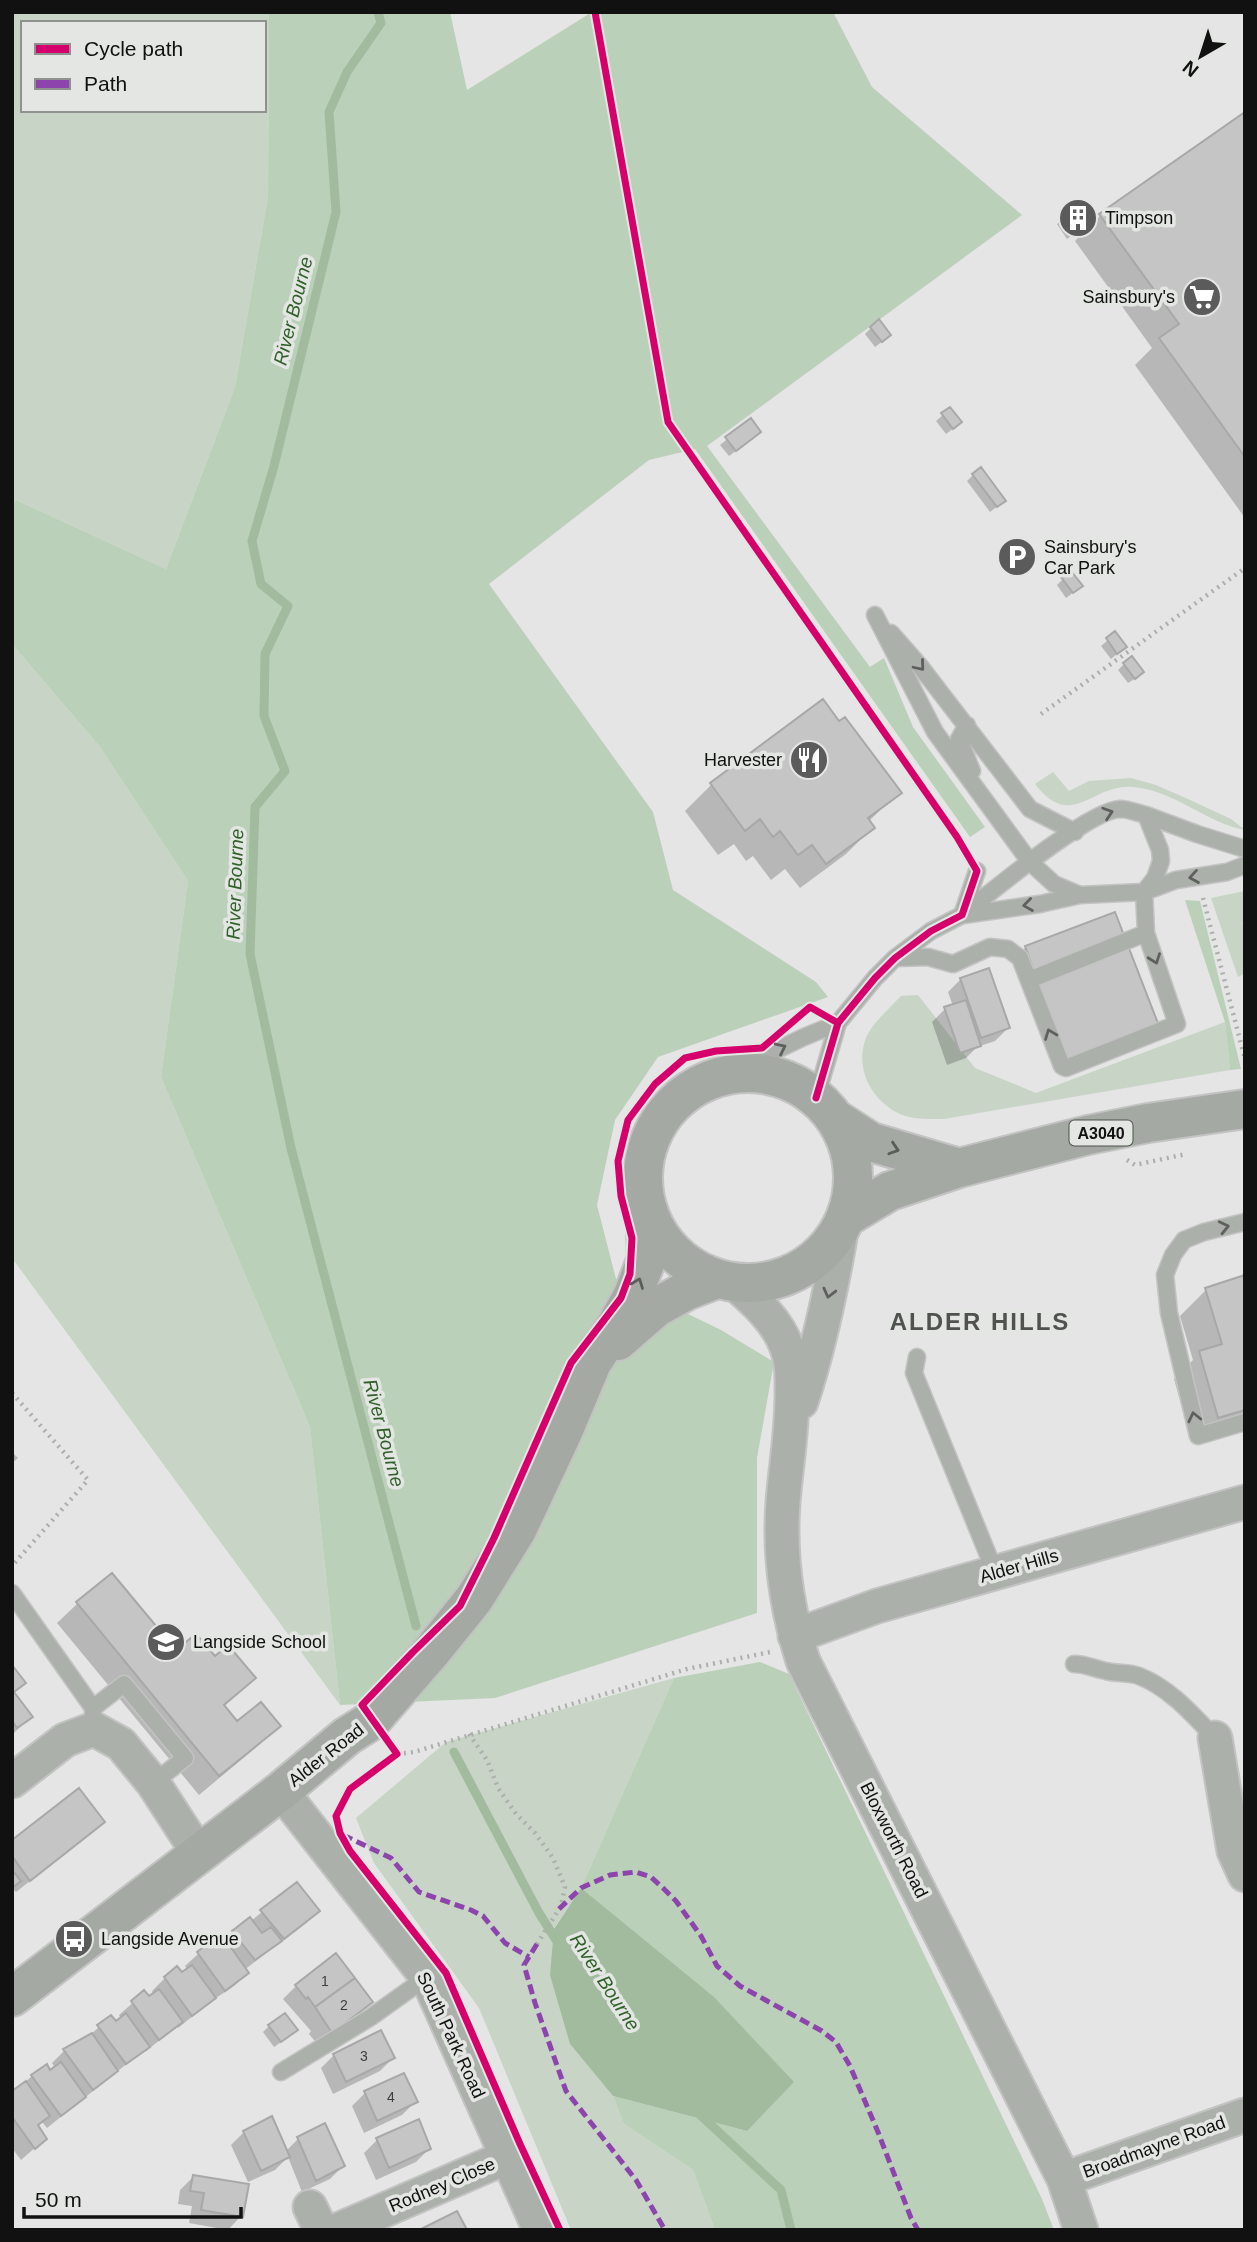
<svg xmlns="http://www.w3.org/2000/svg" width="1257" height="2242" viewBox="0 0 1257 2242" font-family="Arial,sans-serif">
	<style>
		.green { fill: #c7d4c6; fill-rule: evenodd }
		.forest { fill: #bbd0b9 }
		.water { fill: #a2bb9f }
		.shadow { fill: #0003 }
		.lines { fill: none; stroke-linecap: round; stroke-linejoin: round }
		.stream { stroke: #a2bb9f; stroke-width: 9 }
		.building { fill: #c5c5c5; stroke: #a9a8a8; stroke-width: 2 }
		.lane-casing { stroke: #c2c3c2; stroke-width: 19 }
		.street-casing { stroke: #c2c3c2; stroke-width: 37 }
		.primary-casing { stroke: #c2c3c2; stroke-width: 42 }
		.path { stroke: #adafac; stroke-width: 4.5; stroke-dasharray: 2 5; stroke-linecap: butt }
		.lane { stroke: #acb0ab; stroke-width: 16 }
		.street { stroke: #acb0ab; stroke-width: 33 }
		.primary { stroke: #a4aaa3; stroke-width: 38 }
		.quiet { stroke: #8e44ad; stroke-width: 5; stroke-dasharray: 10 5; stroke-linecap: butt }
		.cycleway-casing { stroke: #e3e6e3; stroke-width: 11 }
		.cycleway { stroke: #d6006c; stroke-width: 7 }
		.oneway { stroke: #5e605e }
		.oneway2 { stroke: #5a5e5a }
		.labels { text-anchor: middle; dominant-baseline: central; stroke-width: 7; stroke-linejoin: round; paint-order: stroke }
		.number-label { font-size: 14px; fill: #3d3e3d }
		.shield { fill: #e3e6e3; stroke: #4f514f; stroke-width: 2 }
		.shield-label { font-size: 16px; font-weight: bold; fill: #101110 }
		.poi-label { font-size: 18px; fill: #101110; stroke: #e3e6e3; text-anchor: start }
		.street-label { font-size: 18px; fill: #101110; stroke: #e3e6e3 }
		.water-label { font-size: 19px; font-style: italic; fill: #31602a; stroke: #e3e6e3 }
		.district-label { font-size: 24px; font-weight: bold; letter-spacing: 2px; fill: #505250; stroke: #e3e6e3 }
	</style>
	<rect width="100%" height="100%" fill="#e4e5e4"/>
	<path class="green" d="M12 12H269L268 197 235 387 166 569 16 500 12 508ZM23 23H264V110H23Z
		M12 644 100 747 188 881 161 1077 310 1427 340 1705 12 1258Z
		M1053 772 1069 791 1089 781 1131 778 1156 785 1190 800 1231 819 1245 830C1206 823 1174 790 1133 787 1092 783 1072 832 1035 784Z
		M1245 891V921L1242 923 1245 927V973L1238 977 1211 898Z
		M918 995 975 1068 1036 1093 1225 1022 1230 1070 944 1119C928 1119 910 1120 896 1112 869 1097 855 1066 866 1038 872 1023 890 1008 901 996Z
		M674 1678 581 1888 554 1928 570 2044 613 2096 624 2124 693 2170 715 2230H571L479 2008 374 1863 356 1818 446 1742Z"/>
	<path class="forest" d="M269 12H450L467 90 592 12H833L872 87 1022 215 707 446 870 667 884 658 913 727 985 827 970 837 695 449 649 460 489 584 653 812 673 890 816 982 828 997 658 1057 615 1120 597 1205 616 1279 721 1330 774 1362 757 1458V1613L495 1698 340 1705 310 1427 161 1077 188 881 100 747 12 644V508L16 500 166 569 235 387 268 197Z
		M1185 900 1200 901 1241 1069 1230 1070 1225 1022Z
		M760 1662 789 1674 1042 2199 1054 2230H715L693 2170 624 2124 613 2096 747 2131 581 1888 674 1678Z"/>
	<path class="water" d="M581 1888 714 1997 794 2082 747 2131 613 2096 570 2044 550 1975 554 1929Z"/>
	<path class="shadow" d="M1245 114V518L1135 365 1152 348 1075 241 1101 215Z
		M1082 204 1086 225 1067 239 1057 224Z
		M871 328 883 341 875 347 865 334Z
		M950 409 954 428 946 434 936 421Z
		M750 421 753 438 729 456 720 445Z
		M973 475 998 506 990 512 967 481Z
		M1063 579 1074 592 1066 598 1057 585Z
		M1115 634 1125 647 1111 659 1101 646Z
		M1124 664 1136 678 1128 683 1118 670Z
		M822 701 899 792 868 822 872 828 846 854 800 888 785 869 771 880 753 856 746 861 734 844 718 855 685 811 711 785Z
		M1114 914 1061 1066 1019 954 1025 948Z
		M961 979 1008 1028 995 1041 977 1047 966 1058 947 1065 932 1022 945 1009 953 1006 948 992Z
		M1245 1276V1426L1192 1443 1174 1379 1193 1360 1180 1316 1206 1290Z
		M12 1452 18 1458 12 1463Z
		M112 1575 176 1653 215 1658 253 1678 223 1707 237 1724 278 1725 259 1745 199 1795 57 1623 77 1604Z
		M12 1668 23 1683 13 1694 31 1716 12 1735Z
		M102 1822 89 1835 16 1892 12 1888V1842Z
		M297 1884 318 1911 305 1924 244 1970 247 1973 234 1986 210 2002 178 2028 177 2026 145 2052 144 2050 47 2128 42 2122 37 2127 45 2139 21 2160 12 2148V2094L32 2076 50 2072 55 2068 52 2063 65 2050 89 2036 99 2027 115 2023 121 2019 119 2015 144 1993 149 1999 154 1994 152 1991 165 1978 182 1975 188 1970 185 1966 209 1944 215 1950Z
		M296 1986 371 2002 358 2015 318 2045 309 2034 311 2031 283 1999Z
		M269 2026 290 2036 274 2047 263 2032Z
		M334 2055 393 2058 380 2071 333 2094 321 2068Z
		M365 2093 415 2102 402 2115 364 2133 352 2106Z
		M244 2132 286 2151 298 2139 343 2166 330 2179 302 2192 288 2157 275 2170 248 2182 231 2145Z
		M377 2140 429 2149 416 2162 376 2180 364 2153Z
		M193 2177 241 2216 228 2230 189 2223 192 2206 178 2204 180 2190Z"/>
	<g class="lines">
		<path class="stream" d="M378 12 381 23 347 72 329 112 336 212 274 466 252 541 261 584 288 606 265 654 264 716 285 771 255 807 250 954 291 1148 416 1626
			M454 1752 539 1913 558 1943
			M697 2112 781 2190 791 2230"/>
	</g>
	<path class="building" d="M1245 112V457L1159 338 1179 324 1099 214Z
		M1082 202 1094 219 1074 234 1062 217Z
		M879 319 891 335 882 342 870 327Z
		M950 407 962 422 953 429 941 413Z
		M751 418 761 432 736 451 725 437Z
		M981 467 1006 501 997 507 972 474Z
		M1071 571 1083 586 1073 593 1061 577Z
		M1115 631 1127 647 1117 654 1106 638Z
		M1132 656 1144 672 1135 679 1123 663Z
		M823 699 839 721 845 717 902 793 868 818 875 828 826 864 812 845 798 855 780 831 773 837 760 819 745 831 710 783Z
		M1115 912 1159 1026 1067 1061 1025 946Z
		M989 968 1010 1028 981 1038 960 978Z
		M966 1000 981 1046 960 1053 944 1007Z
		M1245 1275V1410L1218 1418 1199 1351 1222 1344 1205 1288Z
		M112 1573 176 1650 196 1634 215 1656 228 1645 256 1678 224 1705 237 1721 261 1702 281 1726 219 1776 76 1602Z
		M12 1665 26 1683 14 1692 33 1717 17 1728 12 1721Z
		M79 1788 105 1822 30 1881 12 1856V1840Z
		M12 1870 21 1881 12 1888Z
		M297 1882 320 1911 284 1939 260 1910Z
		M250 1917 262 1933 271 1927 282 1941 255 1960 232 1931Z
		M225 1939 249 1973 225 1991 197 1952 210 1942 215 1947Z
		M336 1953 355 1978 315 2007 308 1997 306 1999 295 1985Z
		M192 1965 216 1998 192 2016 164 1977 177 1966 182 1972Z
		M355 1978 373 2002 332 2033 315 2007Z
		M159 1989 183 2022 159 2040 131 2001 144 1990 149 1996Z
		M126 2013 150 2047 126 2064 97 2025 111 2015 116 2021Z
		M285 2013 298 2030 281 2042 268 2025Z
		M381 2030 395 2058 346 2082 333 2054Z
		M92 2033 118 2071 93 2090 63 2049Z
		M61 2062 86 2097 61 2116 31 2075 47 2064 50 2070Z
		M404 2073 418 2102 377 2121 364 2091Z
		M26 2081 50 2116 38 2125 47 2139 35 2149 12 2117V2091Z
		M272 2116 290 2157 261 2171 243 2131Z
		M419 2119 431 2149 389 2168 376 2138Z
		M325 2123 345 2166 316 2181 297 2137Z
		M193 2175 249 2184 243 2217 201 2210 204 2193 190 2191Z
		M457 2211 466 2228 463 2230H419Z"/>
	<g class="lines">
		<defs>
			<path id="lane" d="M875 615 935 732 1030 862 1054 884 1080 895
				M891 633 920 666 1030 809 1075 832
				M967 725 959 739 972 771
				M1146 815 1197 834 1245 849
				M963 915 1040 904 1080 895 1144 892 1176 880 1227 872 1245 865
				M895 958 928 957 953 964 990 947 1008 949 1020 958 1062 1066 1066 1068 1177 1024 1146 933 1144 892 1155 878 1161 861 1160 850 1146 815C1138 813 1128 809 1120 809 1089 810 990 893 962 915
				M1029 980 1146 933
				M725 1075 804 1037 838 1023
				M816 1098 838 1023 875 978 895 958 931 931 962 915 977 871
				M1245 1222 1204 1232 1184 1240 1173 1255 1165 1275 1169 1313 1198 1436 1245 1422
				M917 1357 914 1373 995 1572
				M12 1593 93 1708V1719
				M1074 1664C1086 1664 1095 1669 1106 1671 1117 1674 1129 1672 1139 1676 1170 1688 1193 1715 1215 1738
				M93 1708 124 1684 185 1758 153 1783
				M281 2072 371 2017 427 1977"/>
			<path id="street" d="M733 1282C754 1300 778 1321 787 1348 793 1363 792 1379 792 1395 792 1433 786 1465 783 1502 779 1555 787 1610 803 1661L1064 2179 1081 2230
				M801 1402C820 1345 832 1285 842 1226
				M795 1636 877 1606 1245 1502
				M1215 1738 1234 1851 1245 1875
				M12 1781 65 1740 94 1729 121 1744 153 1783 199 1854
				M281 1791 427 1977 540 2230
				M1064 2179 1245 2115
				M310 2207 321 2230
				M338 2230 507 2157"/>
			<path id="primary" d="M643 1178a105 105 0 1 1 210 0a105 105 0 1 1-210 0Z
				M834 1118 871 1142 959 1168
				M845 1218 890 1191 959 1168 1088 1135 1148 1123 1245 1109
				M618 1341 657 1307 686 1291 717 1279
				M12 1997 281 1791 347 1736 371 1721 432 1651 474 1599 517 1530 563 1432 592 1363 614 1329 633 1295 647 1258 645 1202"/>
		</defs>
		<use href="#lane" class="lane-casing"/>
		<use href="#street" class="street-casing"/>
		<use href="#primary" class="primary-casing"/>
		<path class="path" d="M1041 714 1245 568
			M1203 898 1245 1059
			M1127 1160 1135 1165 1186 1154
			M12 1393 88 1480 12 1566
			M469 1734 487 1760 498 1788 516 1814 535 1833 553 1858 565 1887 561 1906 537 1944
			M397 1754 414 1752 687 1669 770 1652"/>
		<use href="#lane" class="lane"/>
		<use href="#street" class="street"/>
		<use href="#primary" class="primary"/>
		<path class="quiet" d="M343 1835 391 1858 419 1892 471 1910 483 1916 505 1943 529 1957
			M559 1909 581 1888 610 1875 636 1872 651 1877 663 1888 676 1901 701 1936 717 1966 740 1986 822 2031 836 2042 850 2066 878 2132 911 2218 918 2230
			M537 1944 524 1965 535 2003 566 2091 636 2180 665 2230"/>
		<defs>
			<path id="cycleway" d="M595 12 668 422 957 837 977 871 962 915 931 931 895 958 875 978 838 1023 816 1098
				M560 2230 520 2144 446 1973 350 1851 340 1833 336 1816 350 1789 397 1754 362 1705 412 1653 460 1606 494 1538 571 1363 621 1298 630 1274 632 1238 621 1196 618 1161 628 1120 655 1084 685 1058 716 1051 762 1048 810 1007 838 1023"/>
		</defs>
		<use href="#cycleway" class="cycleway-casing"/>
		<use href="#cycleway" class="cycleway"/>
	</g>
	<defs><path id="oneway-chevron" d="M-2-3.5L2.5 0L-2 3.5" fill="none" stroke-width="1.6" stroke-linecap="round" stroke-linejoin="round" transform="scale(1.75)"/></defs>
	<g class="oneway">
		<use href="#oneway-chevron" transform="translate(920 666) rotate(50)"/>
		<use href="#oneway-chevron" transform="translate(1108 813) rotate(-18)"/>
		<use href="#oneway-chevron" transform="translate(1194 877) rotate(171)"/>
		<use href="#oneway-chevron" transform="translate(1028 905) rotate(172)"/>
		<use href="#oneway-chevron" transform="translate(1155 959) rotate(70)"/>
		<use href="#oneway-chevron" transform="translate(1050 1034) rotate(-111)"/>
		<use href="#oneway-chevron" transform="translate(781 1048) rotate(-26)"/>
		<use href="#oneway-chevron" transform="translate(1224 1227) rotate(-13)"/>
		<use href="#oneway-chevron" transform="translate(829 1293) rotate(104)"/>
		<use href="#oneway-chevron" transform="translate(1194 1417) rotate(-103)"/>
	</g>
	<g class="oneway2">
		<use href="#oneway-chevron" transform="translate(894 1149) rotate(18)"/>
		<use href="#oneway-chevron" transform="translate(638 1283) rotate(-69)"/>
	</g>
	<defs>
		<symbol id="building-disc" viewBox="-11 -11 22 22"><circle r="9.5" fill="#5a5b5a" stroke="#e3e6e3"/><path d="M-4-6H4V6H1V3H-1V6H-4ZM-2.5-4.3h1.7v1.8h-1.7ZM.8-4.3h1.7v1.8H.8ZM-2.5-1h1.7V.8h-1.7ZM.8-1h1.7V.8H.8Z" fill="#fff"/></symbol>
		<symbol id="supermarket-disc" viewBox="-11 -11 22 22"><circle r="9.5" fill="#5a5b5a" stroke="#e3e6e3"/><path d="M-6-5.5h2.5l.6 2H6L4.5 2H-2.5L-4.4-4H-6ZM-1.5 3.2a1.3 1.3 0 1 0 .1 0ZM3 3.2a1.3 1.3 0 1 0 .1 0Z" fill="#fff"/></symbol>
		<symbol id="parking-disc" viewBox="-11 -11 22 22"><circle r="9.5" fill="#5a5b5a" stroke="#e3e6e3"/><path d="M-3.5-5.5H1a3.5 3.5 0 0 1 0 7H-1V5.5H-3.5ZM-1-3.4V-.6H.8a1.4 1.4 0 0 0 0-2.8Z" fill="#fff"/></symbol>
		<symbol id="restaurant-disc" viewBox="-11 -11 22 22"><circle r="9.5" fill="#5a5b5a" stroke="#e3e6e3"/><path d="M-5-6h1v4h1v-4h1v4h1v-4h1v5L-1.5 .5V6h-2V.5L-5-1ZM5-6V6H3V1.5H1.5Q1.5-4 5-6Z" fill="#fff"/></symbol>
		<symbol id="school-disc" viewBox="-11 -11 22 22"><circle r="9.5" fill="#5a5b5a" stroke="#e3e6e3"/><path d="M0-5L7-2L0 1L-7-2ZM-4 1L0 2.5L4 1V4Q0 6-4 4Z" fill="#fff"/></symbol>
		<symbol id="bus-disc" viewBox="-11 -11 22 22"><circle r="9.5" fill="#5a5b5a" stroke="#e3e6e3"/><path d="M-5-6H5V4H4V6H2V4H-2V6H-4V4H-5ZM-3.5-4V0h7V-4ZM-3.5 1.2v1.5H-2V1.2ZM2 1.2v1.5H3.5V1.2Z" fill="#fff"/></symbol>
	</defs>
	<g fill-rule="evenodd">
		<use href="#building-disc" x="1056" y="196" width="44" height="44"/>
		<use href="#supermarket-disc" x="1180" y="275" width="44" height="44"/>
		<use href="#parking-disc" x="995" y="535" width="44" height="44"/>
		<use href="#restaurant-disc" x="787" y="738" width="44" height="44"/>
		<use href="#school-disc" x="144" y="1620" width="44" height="44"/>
		<use href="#bus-disc" x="52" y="1917" width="44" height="44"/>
	</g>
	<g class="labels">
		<g class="number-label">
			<text x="325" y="1981">1</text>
			<text x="344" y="2005">2</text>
			<text x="364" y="2056">3</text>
			<text x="391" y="2097">4</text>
		</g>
		<rect class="shield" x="1069.5" y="1120.5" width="63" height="25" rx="5"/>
		<g class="shield-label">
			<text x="1101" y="1133">A3040</text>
		</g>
		<g class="poi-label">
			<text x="1105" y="218">Timpson</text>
			<text x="1175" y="297" text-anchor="end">Sainsbury's</text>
			<text x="1044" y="547">Sainsbury's<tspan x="1044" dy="21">Car Park</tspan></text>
			<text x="782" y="760" text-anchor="end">Harvester</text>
			<text x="193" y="1642">Langside School</text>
			<text x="101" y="1939">Langside Avenue</text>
		</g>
		<g class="street-label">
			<text transform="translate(1019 1566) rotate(-16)">Alder Hills</text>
			<text transform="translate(326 1755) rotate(-38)">Alder Road</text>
			<text transform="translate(894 1840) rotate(63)">Bloxworth Road</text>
			<text transform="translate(451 2035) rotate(65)">South Park Road</text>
			<text transform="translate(1154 2147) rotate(-20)">Broadmayne Road</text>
			<text transform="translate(442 2185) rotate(-23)">Rodney Close</text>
		</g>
		<g class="water-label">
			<text transform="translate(293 311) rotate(-76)">River Bourne</text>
			<text transform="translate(235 884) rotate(-88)">River Bourne</text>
			<text transform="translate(384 1433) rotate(75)">River Bourne</text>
			<text transform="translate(605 1982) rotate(57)">River Bourne</text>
		</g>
		<g class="district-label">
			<text x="980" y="1321">ALDER HILLS</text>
		</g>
	</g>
	<rect width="1257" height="2242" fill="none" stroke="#101110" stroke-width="28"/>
	<rect x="21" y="21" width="245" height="91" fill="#e3e6e3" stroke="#8f918f" stroke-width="2"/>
	<rect x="35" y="44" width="35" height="10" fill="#d6006c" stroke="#8f918f" stroke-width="2"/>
	<text x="84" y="56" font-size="21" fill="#101110">Cycle path</text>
	<rect x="35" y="79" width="35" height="10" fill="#8e44ad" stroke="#8f918f" stroke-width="2"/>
	<text x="84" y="91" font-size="21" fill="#101110">Path</text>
	<g transform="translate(1201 56) rotate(219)" stroke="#e3e6e3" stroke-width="5" paint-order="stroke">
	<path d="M0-5L12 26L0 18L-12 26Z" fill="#101110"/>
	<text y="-10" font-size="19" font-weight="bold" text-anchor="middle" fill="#101110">N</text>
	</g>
	<path d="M24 2207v10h217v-10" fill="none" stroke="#101110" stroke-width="3.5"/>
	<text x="35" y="2207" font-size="21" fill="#101110" stroke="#e3e6e3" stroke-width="5" paint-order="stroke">50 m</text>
</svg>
